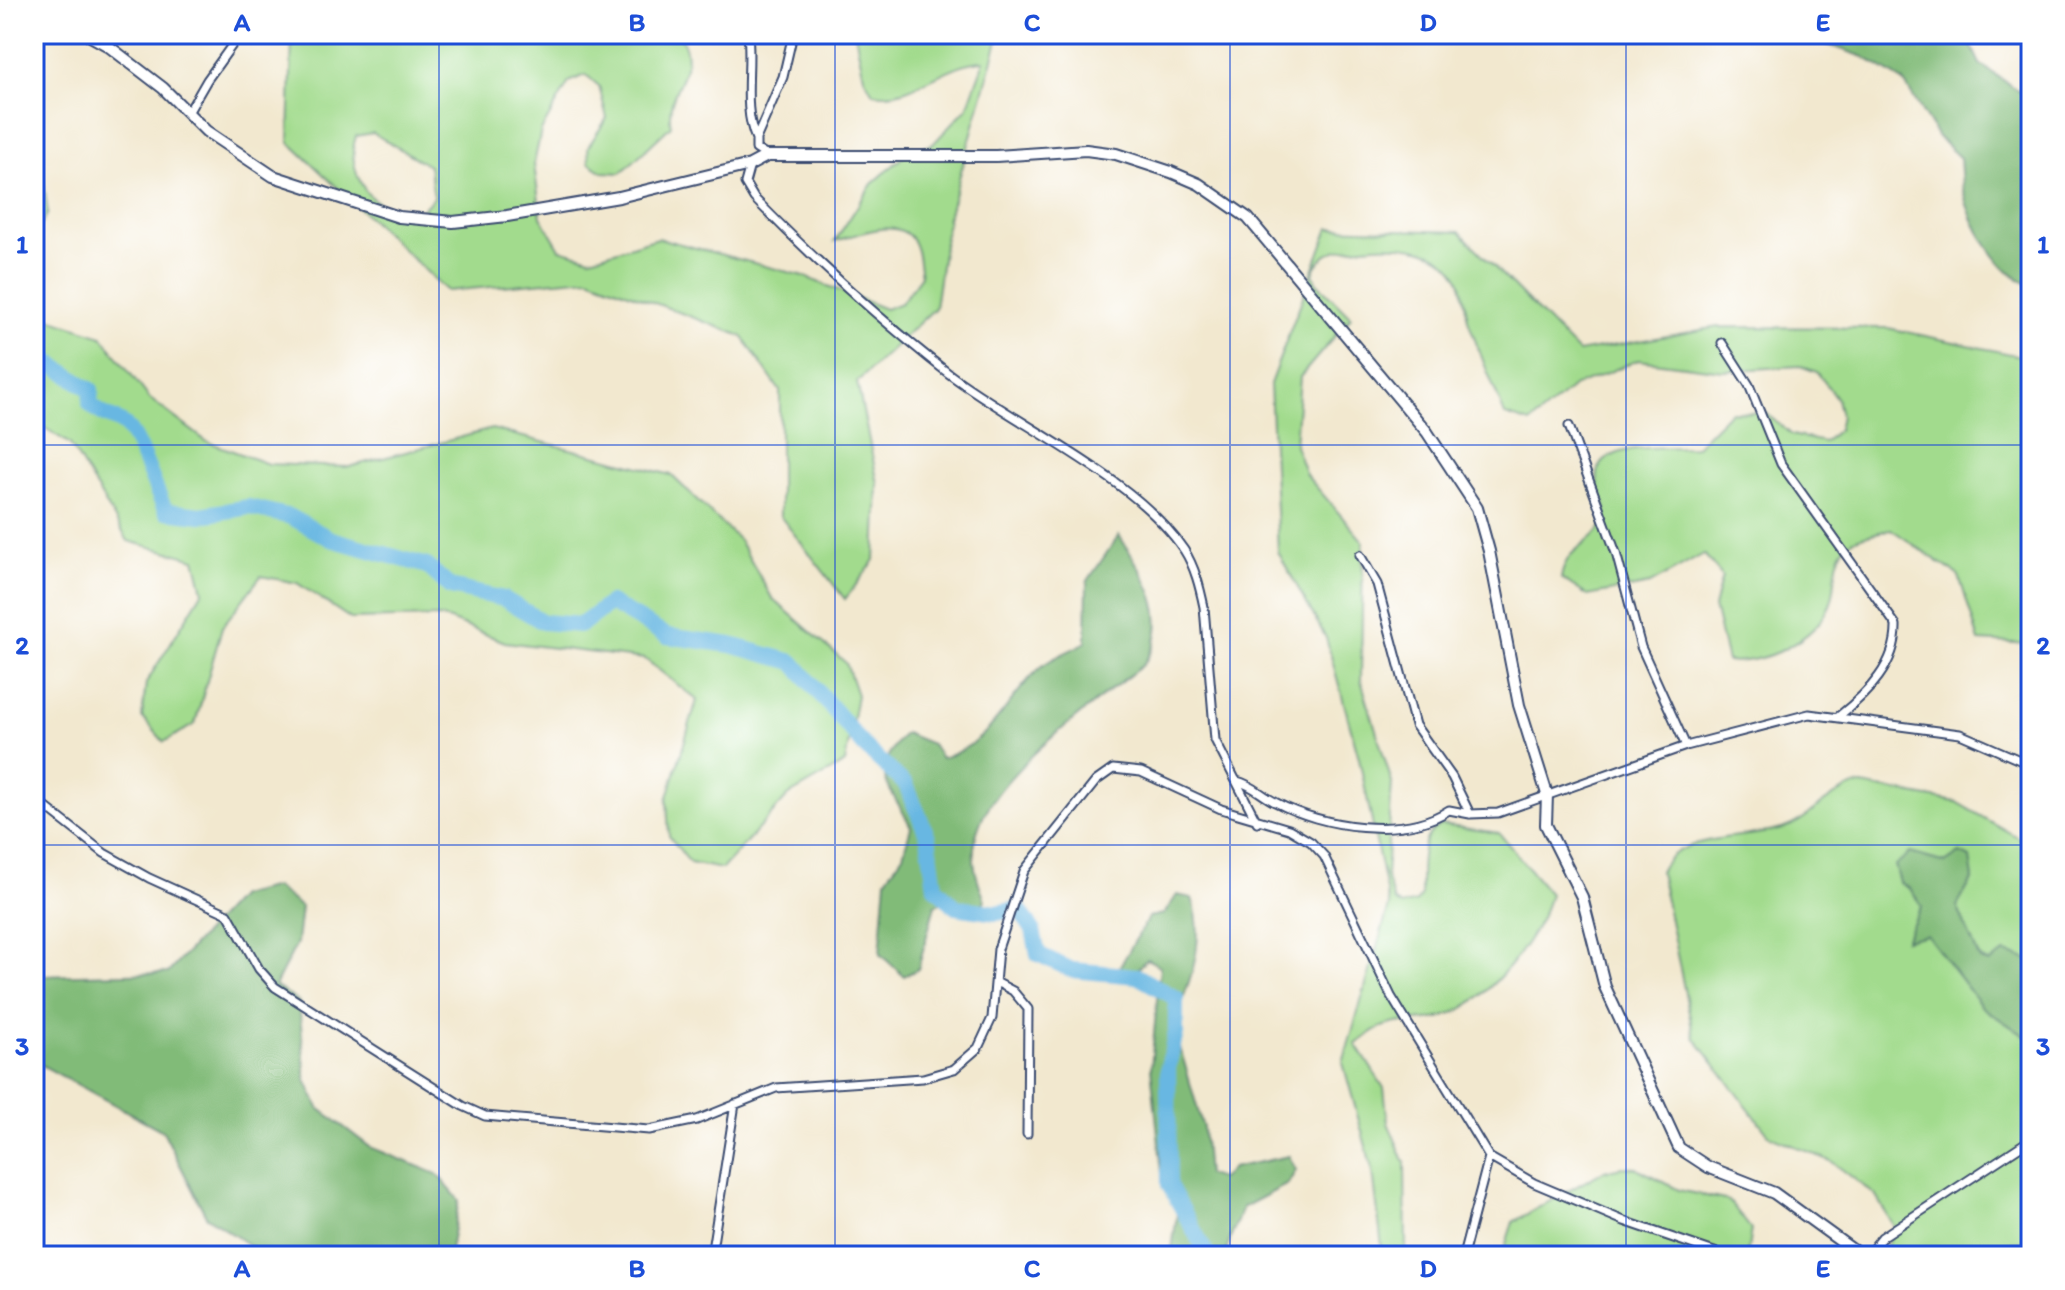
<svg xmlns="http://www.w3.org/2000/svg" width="2065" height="1290" viewBox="0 0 2065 1290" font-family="Itim,sans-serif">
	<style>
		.green { fill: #a2db8d; stroke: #5e8576; stroke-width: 2; fill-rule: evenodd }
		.forest { fill: #81bb78; stroke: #4e756b; stroke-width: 2 }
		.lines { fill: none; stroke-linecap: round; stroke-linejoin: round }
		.river { stroke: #67b7e2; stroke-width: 16 }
		.street-casing { stroke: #3b4b6f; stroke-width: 11 }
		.secondary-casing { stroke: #3b4b6f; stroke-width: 14 }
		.street { stroke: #fff; stroke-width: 7 }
		.secondary { stroke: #fff; stroke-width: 10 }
		.grid { fill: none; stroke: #1d4ed8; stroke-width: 2; stroke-opacity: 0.55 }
		.neatline { fill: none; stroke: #1d4ed8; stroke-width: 3 }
		.grid-label { font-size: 26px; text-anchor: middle; font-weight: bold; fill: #1d4ed8 }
	</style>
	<rect width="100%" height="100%" fill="#fff"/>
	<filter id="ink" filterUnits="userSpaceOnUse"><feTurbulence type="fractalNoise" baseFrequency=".0125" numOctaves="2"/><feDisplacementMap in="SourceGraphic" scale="16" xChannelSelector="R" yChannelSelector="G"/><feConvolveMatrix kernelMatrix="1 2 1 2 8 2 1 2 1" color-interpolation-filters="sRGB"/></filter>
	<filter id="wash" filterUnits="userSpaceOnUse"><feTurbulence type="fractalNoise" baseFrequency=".006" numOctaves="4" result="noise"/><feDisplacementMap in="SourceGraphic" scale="32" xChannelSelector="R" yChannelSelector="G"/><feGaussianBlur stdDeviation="1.8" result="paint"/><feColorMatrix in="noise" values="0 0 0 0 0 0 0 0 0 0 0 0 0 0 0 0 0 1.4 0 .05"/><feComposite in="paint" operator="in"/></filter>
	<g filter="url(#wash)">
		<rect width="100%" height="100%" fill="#f2e8cf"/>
		<path class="green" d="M292 34H678C704 67 663 89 671 126L621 173 603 172 589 163 588 147 607 118 599 86 586 75 569 82 541 131 534 164 541 217 560 249 591 258 658 238 803 276 885 309 901 303 921 276C919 266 919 254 915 245 903 214 857 235 835 241L872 184 905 155 933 144 967 108 984 61C944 62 912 101 873 93L864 77 855 34H1000L948 217 935 308 857 382 878 484 875 560 845 599 780 516V391L742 336 589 278 447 291 289 142ZM373 133 429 166 434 197 422 210C412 210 399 211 390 208 361 200 347 161 356 136Z
			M34 178H43L48 213 34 236Z
			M1329 228 1460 232 1578 352 1718 327 1888 328 2025 357 2031 380V644L1979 641 1959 576 1891 529C1880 533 1860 535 1850 542 1830 557 1839 585 1830 605 1815 640 1762 666 1727 661L1714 607 1722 576 1704 554 1650 584 1588 596 1561 578C1567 545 1587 549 1601 527 1609 515 1605 504 1600 492 1582 439 1662 449 1695 447L1730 412 1766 413 1792 435 1824 442 1838 430 1841 415 1837 399 1817 372 1800 366 1723 371 1638 360 1573 387 1530 423 1505 415C1493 385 1480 355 1469 323 1465 310 1465 295 1460 281 1446 245 1396 243 1363 247 1340 249 1323 249 1313 273L1316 282 1351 317 1300 377 1295 445 1306 475 1363 541 1361 680 1392 783 1386 876 1394 901 1401 906 1417 902 1421 895C1422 872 1416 836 1441 825L1499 833 1550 894C1540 935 1489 1000 1449 1015 1428 1024 1402 1018 1382 1027 1373 1030 1364 1039 1356 1044L1384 1088 1388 1123 1405 1163 1406 1256H1383L1373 1172 1343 1063 1389 906 1359 758 1326 638 1278 552 1270 384Z
			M34 299 47 318 102 336 150 399 206 441 268 464 349 467 492 429 671 475 739 540 772 598 846 663 857 695 845 763 788 796 722 869 690 863 669 836 667 800 697 700 645 659 505 642 442 617 351 619 297 583 261 576 222 627 195 724 164 742 142 717 146 683 203 591 195 559 128 541 70 444 34 421Z
			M1862 785 1956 802 2031 845V960L2005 953 1989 963C1969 956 1964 924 1957 906L1973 878 1960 853 1945 863 1910 853 1900 883 1910 889 1922 906 1927 935 1982 1007 2031 1040V1241L1933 1248 1927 1256H1882L1895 1228 1875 1195 1831 1161 1770 1136 1694 1037 1660 872C1677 832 1745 840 1782 829 1812 820 1829 789 1862 785Z
			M1621 1167 1637 1168 1679 1190 1729 1201 1751 1229 1747 1256H1502L1513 1222 1604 1171Z"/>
		<path class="forest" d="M1797 34H1966L1980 64 2022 93 2031 78V285C1998 274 1970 223 1963 190 1961 180 1961 169 1960 158L1938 137 1904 82 1864 57Z
			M1119 535C1145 577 1177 618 1143 665 1096 702 984 779 975 841 971 863 977 879 985 900L977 914 950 899 935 905 918 969 904 976 880 954 886 879 903 855 911 827C889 783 867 773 905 733L932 744 941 758C990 746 1004 702 1037 671 1049 658 1071 651 1086 642L1087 582Z
			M1910 853 1945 863 1960 853 1970 858 1973 878 1957 906 1980 960 1989 963 2005 953 2031 960V1040L1982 1007 1927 935 1905 940 1922 906 1910 889 1900 883 1895 865Z
			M275 887 301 907 297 943 275 986 299 1002 306 1080 319 1108 370 1147 437 1174 459 1200 449 1256H265L206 1216 163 1131 34 1061V976L168 973 239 896Z
			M1177 895 1192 898C1207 940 1190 984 1173 1023L1203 1128 1207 1175 1221 1179 1232 1168 1289 1156 1296 1170 1288 1184 1242 1208 1224 1256H1171L1177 1214 1162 1173 1151 1068 1160 966 1147 959 1135 971 1119 968 1149 917 1164 914Z"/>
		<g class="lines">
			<path class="river" d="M34 352 91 390 90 404C104 418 110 415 123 424 138 434 155 491 166 511L201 515 249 507 291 517 331 539 427 566 450 587 504 599 543 622 581 625 610 603 667 636 731 645 793 662 865 747 906 785 928 837 935 887 956 907 996 913 1019 909 1033 930 1038 954 1072 970 1137 976 1176 998V1033L1168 1067 1169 1185 1208 1256"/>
		</g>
	</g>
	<g filter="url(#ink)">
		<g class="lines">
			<defs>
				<path id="street" d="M748 34C752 67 742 108 756 139
					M188 113 207 80 240 34
					M767 156 756 149V139L783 77 793 34
					M750 165 745 183 754 198C815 260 879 319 948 373 1019 427 1135 477 1184 550 1195 567 1200 588 1204 607L1215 740 1257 822
					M1722 343 1749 385 1781 464 1896 625C1897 664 1868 693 1839 716
					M1569 426 1616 553 1641 647 1686 746
					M1360 555 1377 584 1415 725 1452 777 1470 814
					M1237 781C1253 785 1261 795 1275 802 1322 827 1403 840 1449 810L1470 814 1498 813 1686 746 1809 714 1960 734 2031 765
					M34 798 104 853 149 878 228 914 259 969 275 987 463 1106 485 1116 649 1130 697 1120 776 1088 923 1078 954 1069 978 1048 992 1018 998 949 1024 871 1096 781 1113 769 1141 772 1221 809 1289 829 1311 842 1324 856 1391 996 1489 1157 1534 1183 1624 1221 1726 1256
					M996 982 1013 991 1028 1009 1027 1134
					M711 1256 735 1104
					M1463 1256 1489 1157
					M1867 1256 1882 1237 2031 1139"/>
				<path id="secondary" d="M87 34 107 45 163 88 206 131 273 176 399 217 453 222 507 216 619 197 750 165 767 156H996L1086 150 1116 154 1171 172 1199 184 1248 218 1427 432 1477 508 1489 551 1519 705 1547 794 1546 825 1582 897 1605 987 1679 1148 1708 1167 1774 1193 1861 1256"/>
			</defs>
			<use href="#street" class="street-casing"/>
			<use href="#secondary" class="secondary-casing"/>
			<use href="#street" class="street"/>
			<use href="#secondary" class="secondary"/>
		</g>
	</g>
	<path class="grid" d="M439 34V1256M835 34V1256M1230 34V1256M1626 34V1256M34 445H2031M34 845H2031"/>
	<rect width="2065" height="1290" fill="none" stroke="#fff" stroke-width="88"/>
	<rect x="44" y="44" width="1977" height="1202" class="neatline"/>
	<g class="grid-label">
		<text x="242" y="31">A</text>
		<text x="637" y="31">B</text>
		<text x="1032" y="31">C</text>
		<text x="1428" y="31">D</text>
		<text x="1823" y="31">E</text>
		<text x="22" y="253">1</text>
		<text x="2043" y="253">1</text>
		<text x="22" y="654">2</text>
		<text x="2043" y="654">2</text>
		<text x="22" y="1055">3</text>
		<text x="2043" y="1055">3</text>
		<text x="242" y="1277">A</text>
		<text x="637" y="1277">B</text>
		<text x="1032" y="1277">C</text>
		<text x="1428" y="1277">D</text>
		<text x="1823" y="1277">E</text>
	</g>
</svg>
